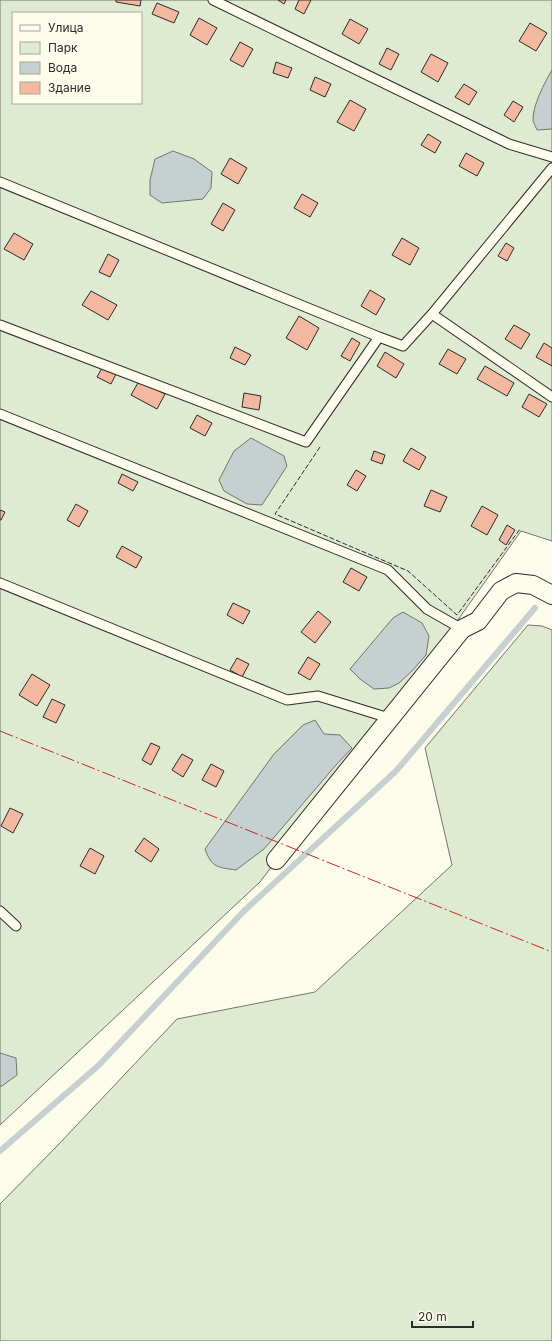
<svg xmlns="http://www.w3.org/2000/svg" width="552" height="1341" viewBox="0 0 552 1341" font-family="Inter,sans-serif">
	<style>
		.green { fill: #deebd1; stroke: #74746e; fill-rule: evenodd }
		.water { fill: #c7d0d0; stroke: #74746e }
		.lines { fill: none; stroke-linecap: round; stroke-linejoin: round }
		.stream { stroke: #c7d0d0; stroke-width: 6 }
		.building { fill: #f2b8a0; stroke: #2b2b2b }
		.service-casing { stroke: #2b2b2b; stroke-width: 11 }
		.minor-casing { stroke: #2b2b2b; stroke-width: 20 }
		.service { stroke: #fdfbea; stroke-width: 9 }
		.minor { stroke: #fdfbea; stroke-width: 18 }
		.fence { stroke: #2b2b2b; stroke-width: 1; stroke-dasharray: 5 2; stroke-linecap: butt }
		.power { stroke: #c62828; stroke-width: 1; stroke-dasharray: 14 3 2 3; stroke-linecap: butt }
	</style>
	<rect width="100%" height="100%" fill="#fdfbea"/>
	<path class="green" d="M0 0H552V541L521 531 460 617 260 882 0 1125ZM13 13H141V103H13Z
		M528 625 542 626 552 630V1341H0V1204L58 1145 177 1019 315 992 452 865 425 748Z"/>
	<path class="water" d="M552 70V129L537 130C536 127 534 124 533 121 532 106 545 82 552 70Z
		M173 151 194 159 212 172 211 188 203 199 162 203 150 195V180L155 159Z
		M251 438 284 456 287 466 262 505 247 504 224 491 219 480 234 451Z
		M403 612 422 623 429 636 426 655 412 671 399 683 389 688 374 689 360 679 350 669 393 618Z
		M315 720 324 734 340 735 352 748 336 765 264 849 236 870C217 867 212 868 205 849L274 754 303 725Z
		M0 1053 16 1058 17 1075 2 1086H0Z"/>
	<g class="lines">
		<path class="stream" d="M0 1151 99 1065 244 911 396 771 535 608"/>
	</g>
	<path class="building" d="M116 0H141L140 6 116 2Z
		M278 0H286L284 4Z
		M299 0H311L304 14 295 9Z
		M157 3 179 12 174 23 152 14Z
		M199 18 217 28 207 45 190 35Z
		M350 19 368 29 359 44 342 34Z
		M530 23 547 33 536 51 519 41Z
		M240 42 253 49 243 67 230 60Z
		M387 48 399 54 391 70 379 64Z
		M431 54 448 63 438 82 421 72Z
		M276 62 292 68 288 78 273 73Z
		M315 77 331 84 325 97 310 90Z
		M464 84 477 92 469 105 455 97Z
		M350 100 366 109 354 131 337 122Z
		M513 101 523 107 514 122 504 115Z
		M428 134 441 142 435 153 421 145Z
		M466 153 484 163 477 176 459 166Z
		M230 158 247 168 238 184 221 174Z
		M302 194 318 203 310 217 294 208Z
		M223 203 235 210 223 231 211 224Z
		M14 233 33 244 24 260 4 249Z
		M402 238 419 248 410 265 392 255Z
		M506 243 514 248 507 261 498 256Z
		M108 254 119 260 110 277 99 272Z
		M370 290 385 299 376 315 361 306Z
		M91 291 117 305 108 320 82 305Z
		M299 316 319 328 307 350 286 338Z
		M514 325 530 334 521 349 505 339Z
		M352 338 360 343 350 361 341 356Z
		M544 343 552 348V366L536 357Z
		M235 347 251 355 245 365 230 358Z
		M448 349 466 359 457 374 439 364Z
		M385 352 404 364 396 378 377 366Z
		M103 366 116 374 111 384 97 377Z
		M485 366 514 383 507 396 477 379Z
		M139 381 165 394 157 409 131 395Z
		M244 393 261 396 259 410 242 407Z
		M529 394 547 404 539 417 522 407Z
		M197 415 212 423 205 436 190 428Z
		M411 448 426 457 419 470 403 461Z
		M374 451 385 455 382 464 371 460Z
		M356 470 366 476 357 491 347 485Z
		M122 474 138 482 133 491 118 483Z
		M431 490 447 497 440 512 424 506Z
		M76 504 88 511 79 527 67 520Z
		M482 506 498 515 487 535 471 526Z
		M0 510 5 512 1 520H0Z
		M507 525 515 530 506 545 499 540Z
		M122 546 142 557 136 568 116 557Z
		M351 568 367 577 359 591 343 582Z
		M233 603 250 611 243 624 227 615Z
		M318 611 331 622 315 643 301 632Z
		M308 657 320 664 310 680 298 673Z
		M237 658 249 664 242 677 230 670Z
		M32 674 50 685 37 706 19 695Z
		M52 699 65 705 56 723 43 717Z
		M151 743 160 747 151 765 142 760Z
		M182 754 193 760 183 777 172 770Z
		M211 764 224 771 216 787 202 780Z
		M10 808 23 814 13 833 1 826Z
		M144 838 159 849 151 862 135 851Z
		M90 848 104 856 95 874 80 866Z"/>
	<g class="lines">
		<defs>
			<path id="service" d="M213 0 509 144 552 157
				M0 182 379 337 403 346 432 314 552 168
				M432 314 552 397
				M0 325 306 442 379 337
				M0 414 388 570 427 609 462 629
				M0 583 287 700 318 696 389 718
				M0 911 16 926"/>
			<path id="minor" d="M276 860 462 629 478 621 501 591 516 583 533 585 552 595"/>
		</defs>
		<use href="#service" class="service-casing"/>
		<use href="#minor" class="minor-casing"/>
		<use href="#service" class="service"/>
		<use href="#minor" class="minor"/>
		<path class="fence" d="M320 447 275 514 408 571 457 615 520 529"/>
		<path class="power" d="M0 731 552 952"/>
	</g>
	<rect x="12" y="12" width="130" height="92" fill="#fdfbea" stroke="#a9a89e"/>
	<rect x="20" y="25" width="20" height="6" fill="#fdfbea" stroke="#a9a89e"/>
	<text x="48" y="32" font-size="12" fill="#2b2b2b">Улица</text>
	<rect x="20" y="42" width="20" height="12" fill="#deebd1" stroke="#a9a89e"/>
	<text x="48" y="52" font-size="12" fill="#2b2b2b">Парк</text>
	<rect x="20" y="62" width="20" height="12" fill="#c7d0d0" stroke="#a9a89e"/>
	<text x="48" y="72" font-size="12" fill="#2b2b2b">Вода</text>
	<rect x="20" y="82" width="20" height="12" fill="#f2b8a0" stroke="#a9a89e"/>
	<text x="48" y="92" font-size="12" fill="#2b2b2b">Здание</text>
	<path d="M412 1321v6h61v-6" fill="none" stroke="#2b2b2b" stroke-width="2"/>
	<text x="418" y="1321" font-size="12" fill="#2b2b2b" stroke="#fdfbea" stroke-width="3" paint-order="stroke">20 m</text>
</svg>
